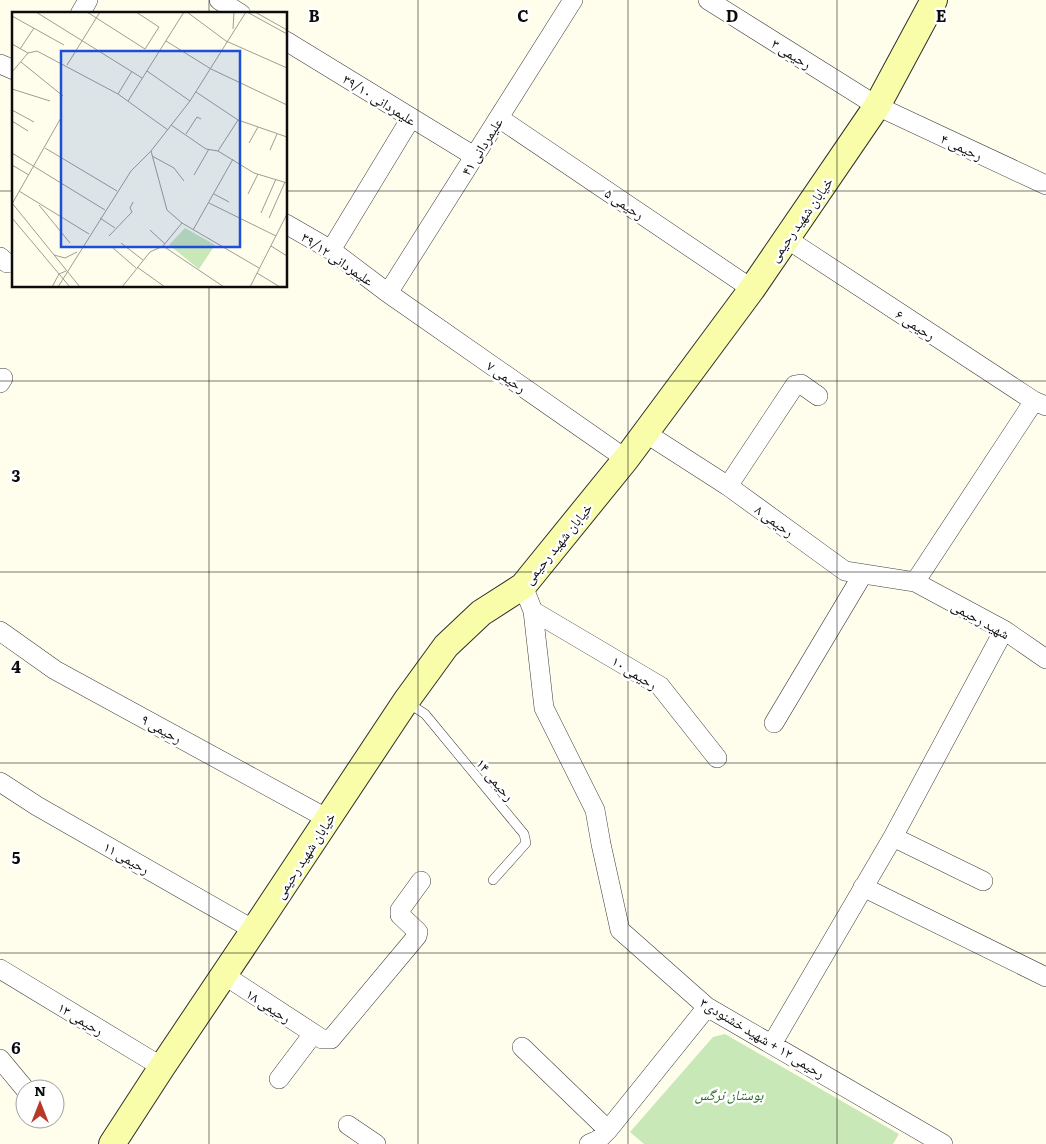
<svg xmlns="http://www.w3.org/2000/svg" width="1046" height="1144" viewBox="0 0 1046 1144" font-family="Literata,'Noto Naskh Arabic',serif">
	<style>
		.park { fill: #c9e8b7 }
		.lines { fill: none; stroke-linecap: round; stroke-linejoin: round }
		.lane-casing { stroke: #3f3f3f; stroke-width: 10 }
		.street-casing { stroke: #3f3f3f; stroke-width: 20 }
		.secondary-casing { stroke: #2e2e2e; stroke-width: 28 }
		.lane { stroke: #fff; stroke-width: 9 }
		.street { stroke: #fff; stroke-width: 19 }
		.secondary { stroke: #f9fda9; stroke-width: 26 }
		.grid { fill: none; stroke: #0c0c0c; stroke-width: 1; stroke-opacity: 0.55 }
		.labels { text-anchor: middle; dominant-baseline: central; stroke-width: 5; stroke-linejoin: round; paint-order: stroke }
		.street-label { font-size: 14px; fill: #0c0c0c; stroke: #fff }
		.park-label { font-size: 14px; font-style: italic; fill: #22621f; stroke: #fff }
		.inset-road { fill: none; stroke: #9e9d92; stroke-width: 1 }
		.view { fill: #1d4ed8; fill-opacity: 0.15; stroke: #1d4ed8; stroke-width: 2.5 }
		.inset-edge { fill: none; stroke: #0c0c0c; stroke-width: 2.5 }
		.grid-label { font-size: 16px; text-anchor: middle; font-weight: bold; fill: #0c0c0c; stroke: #fff; stroke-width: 5; stroke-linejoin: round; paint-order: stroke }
	</style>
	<rect width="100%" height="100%" fill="#fffeec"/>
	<path class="park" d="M725 1034 899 1134 893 1144H644L630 1132 713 1037Z"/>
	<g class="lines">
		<defs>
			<path id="lane" d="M408 703 425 714 524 834 526 843 493 880"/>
			<path id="street" d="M219 0 241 14
				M708 0 877 106 1046 185
				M80 14 88 0
				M286 41 474 156
				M0 64 14 70
				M499 118 752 289
				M286 224 331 250 388 293 626 459
				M787 239 1034 401 1046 406
				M331 250 411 118
				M0 257 7 263
				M388 293 573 0
				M0 383 3 378
				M644 432 728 486 845 571 915 582 1004 630 1046 659
				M728 486 795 385 801 384 818 396
				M915 582 1034 401
				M523 586 533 611 544 708 595 810 601 844 620 930 707 1007 943 1144
				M533 611 660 686 717 758
				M0 631 55 670 328 819
				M774 723 863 574
				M0 782 37 806 254 930
				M893 837 983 881
				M863 887 1046 977
				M0 969 162 1067
				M224 975 322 1039H331L417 936 418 932 400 915V910L421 881
				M772 1044 893 837 1004 630
				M522 1047 608 1130
				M0 1059 25 1089
				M279 1079 313 1034
				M348 1125 376 1144
				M589 1144 598 1140 608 1130 707 1007"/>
			<path id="secondary" d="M112 1144 162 1067 254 930 406 701 446 646 481 613 523 586 626 459 752 289 877 106 934 0"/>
		</defs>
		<use href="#lane" class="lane-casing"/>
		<use href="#street" class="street-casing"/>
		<use href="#secondary" class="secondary-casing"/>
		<use href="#lane" class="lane"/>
		<use href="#street" class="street"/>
		<use href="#secondary" class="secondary"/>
	</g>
	<path class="grid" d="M209 0V14M418 0V1144M628 0V1144M837 0V1144M0 191H14M286 191H1046M209 286V1144M0 381H1046M0 572H1046M0 763H1046M0 953H1046"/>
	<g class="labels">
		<g class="street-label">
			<text transform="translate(792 53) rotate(32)">رحیمی ۳</text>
			<text transform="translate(380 99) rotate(32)">علیمردانی ۳۹/۱۰</text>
			<text transform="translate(481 146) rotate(-58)">علیمردانی ۴۱</text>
			<text transform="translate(962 146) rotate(25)">رحیمی ۴</text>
			<text transform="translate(625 203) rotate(34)">رحیمی ۵</text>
			<text transform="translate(800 219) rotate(-55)">خیابان شهید رحیمی</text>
			<text transform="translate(338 258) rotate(34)">علیمردانی ۳۹/۱۲</text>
			<text transform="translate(916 324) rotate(33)">رحیمی ۶</text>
			<text transform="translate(507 376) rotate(35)">رحیمی ۷</text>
			<text transform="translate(775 520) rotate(36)">رحیمی ۸</text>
			<text transform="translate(557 543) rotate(-51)">خیابان شهید رحیمی</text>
			<text transform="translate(981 619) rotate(29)">شهید رحیمی</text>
			<text transform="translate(635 672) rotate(32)">رحیمی ۱۰</text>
			<text transform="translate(162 728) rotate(29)">رحیمی ۹</text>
			<text transform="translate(496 779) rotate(50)">رحیمی ۱۴</text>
			<text transform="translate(304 855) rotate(-57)">خیابان شهید رحیمی</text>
			<text transform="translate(127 857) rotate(30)">رحیمی ۱۱</text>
			<text transform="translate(269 1005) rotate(33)">رحیمی ۱۸</text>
			<text transform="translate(81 1018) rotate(31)">رحیمی ۱۳</text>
			<text transform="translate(763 1037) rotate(31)">رحیمی ۱۲ + شهید خشنودی۳</text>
		</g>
		<g class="park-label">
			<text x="729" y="1094">بوستان نرگس</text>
		</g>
	</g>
	<g transform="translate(12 12)">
		<rect width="275" height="275" fill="#fffeec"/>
		<path d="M173 216 203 233 187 257 157 233Z" fill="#c9e8b7"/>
		<path class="inset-road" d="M24 0 130 66M75 0 133 37 147 15 124 0M175 0 214 29 275 56M235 0 275 22M243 0 275 18M0 4 52 33M221 17 222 0M154 29 199 57 275 93M0 32 16 41M8 37 22 16M9 50 51 84M55 53 88 0M135 59 178 89M0 60 16 41 25 39 106 82 156 118M0 77 38 89M184 80 226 108 275 125M106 82 120 59M116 89 172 0M0 98 22 110M0 109 16 119M159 113 194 137 206 139 242 161 275 171M174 122 185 105 189 107M237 131 246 115M33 136 105 179M258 138 265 122M139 139 155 198 170 211 247 256M206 139 226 108M0 141 93 198M140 144 162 156 172 169M0 153 17 163M182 163 197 137M7 179 77 222M202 182 217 190M236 182 246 162M0 191 68 275M197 191 264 224M0 192 50 104M27 193 58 231M249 201 264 167M0 206 58 275M88 206 103 216M257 206 273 170M138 218 153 232M181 218 221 147M97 224 120 200 118 196 121 190M109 231 131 248M151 234 212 275M259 234 275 244M101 236 124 256M42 243 53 246 65 240M125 255 153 275M245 261 268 275M40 275 47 262 54 259M46 275 119 159 139 139 178 89 234 0M110 275 138 240 151 234 170 211M238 275 275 202"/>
		<path class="view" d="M49 39H228V235H49Z"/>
		<rect width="275" height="275" class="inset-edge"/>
	</g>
	<g class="grid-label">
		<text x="314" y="22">B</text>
		<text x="523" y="22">C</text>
		<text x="732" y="22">D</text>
		<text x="941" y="22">E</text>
		<text x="16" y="482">3</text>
		<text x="16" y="673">4</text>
		<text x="16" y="864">5</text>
		<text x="16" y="1054">6</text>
	</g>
	<g transform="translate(40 1104)"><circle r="24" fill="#ffffff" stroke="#9e9e9e"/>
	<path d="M0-4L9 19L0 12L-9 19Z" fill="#b93928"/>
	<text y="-8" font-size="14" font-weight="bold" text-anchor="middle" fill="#0c0c0c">N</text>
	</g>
</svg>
